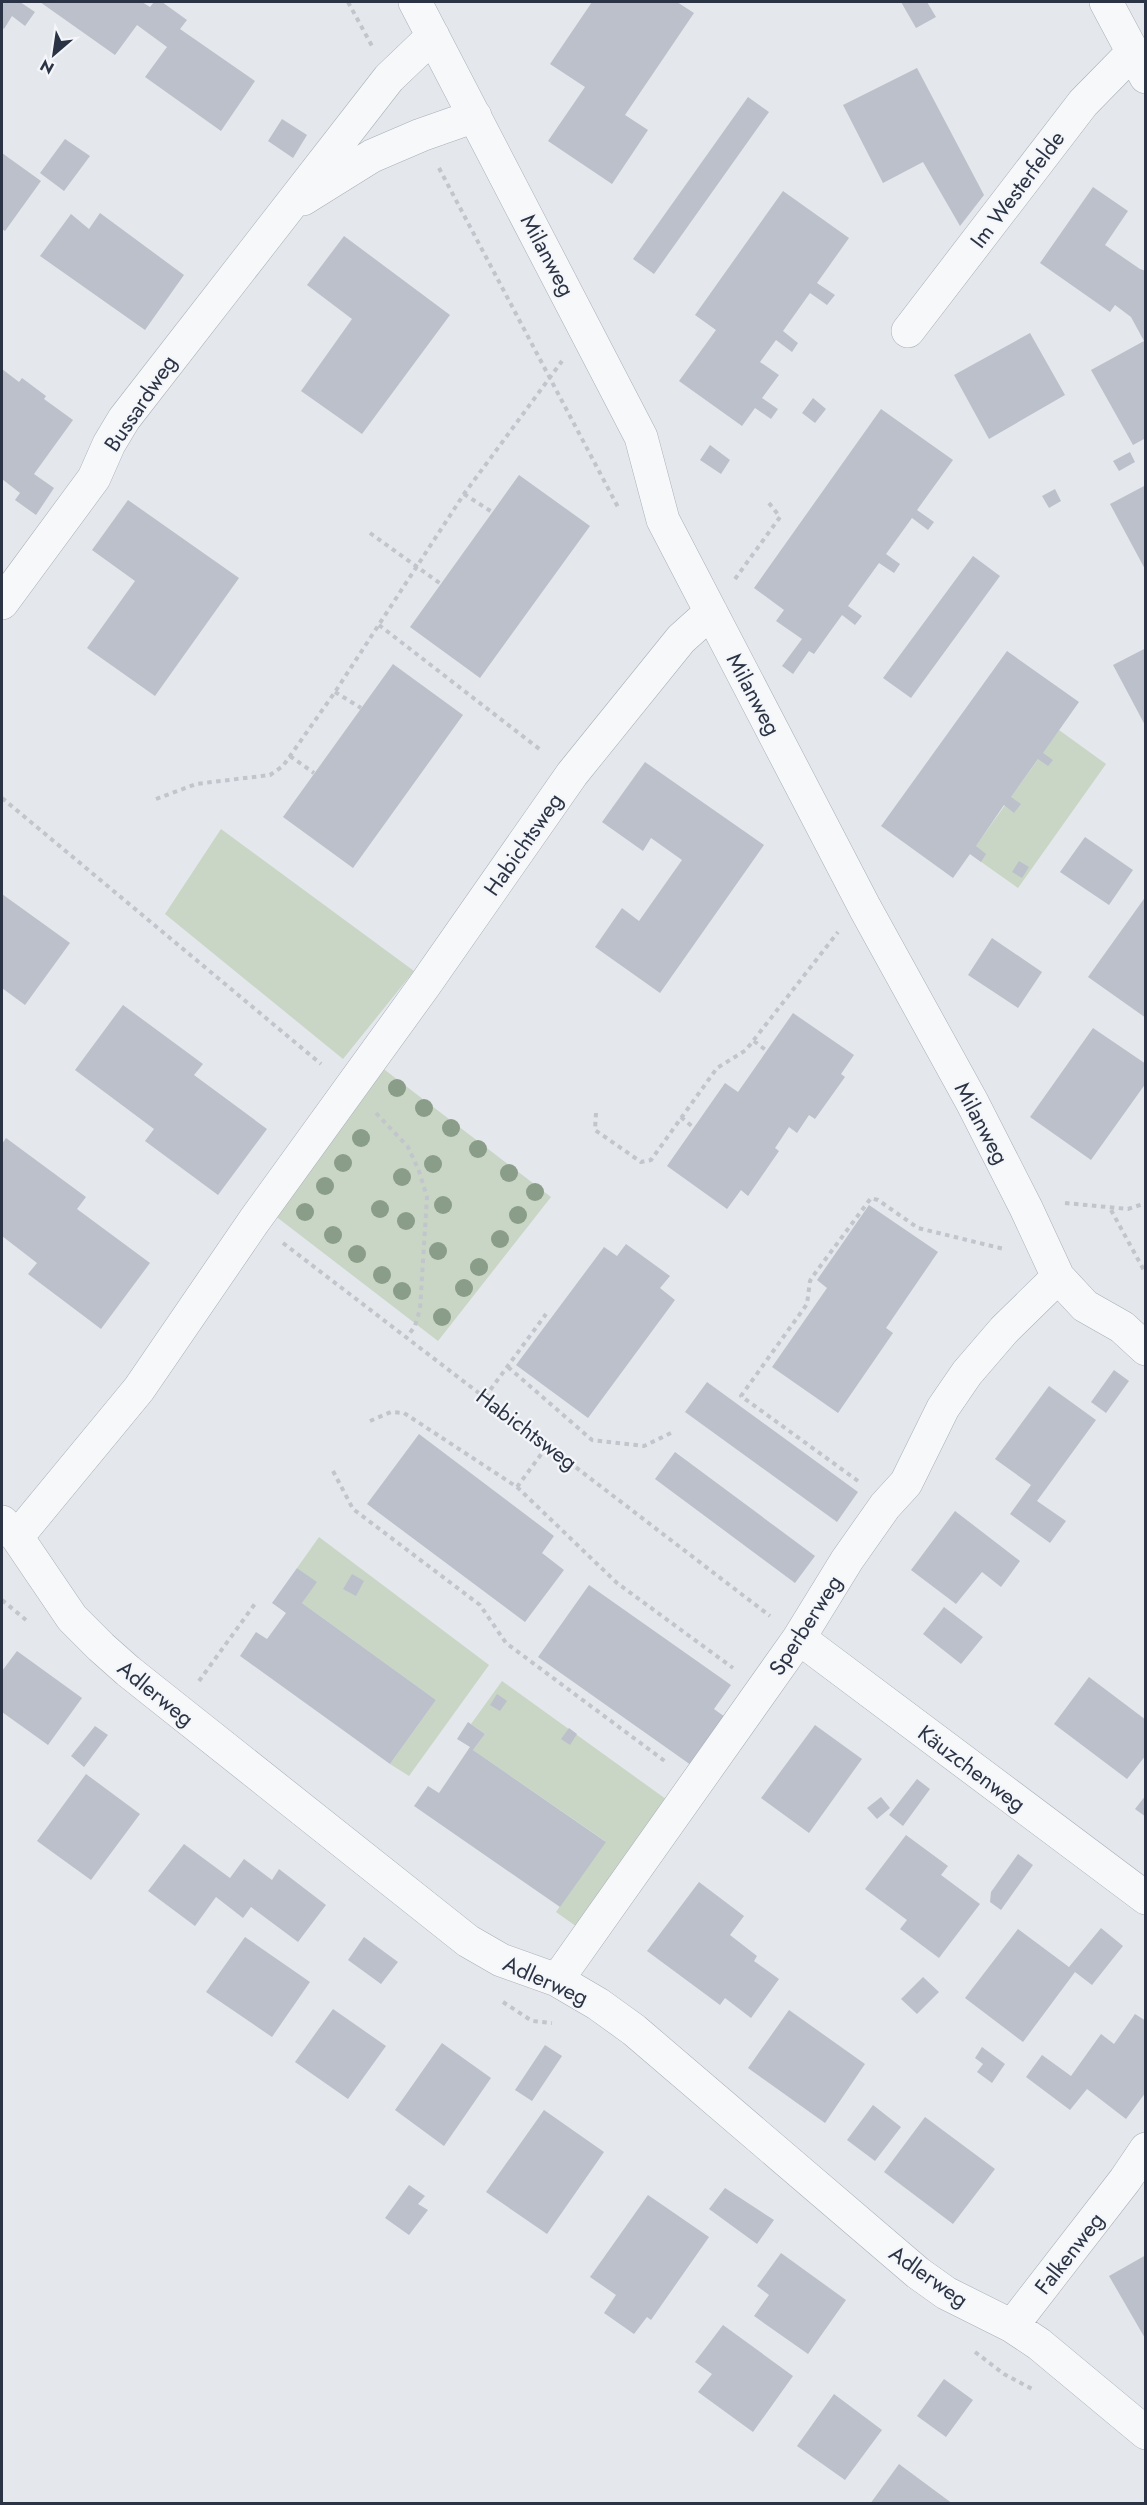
<svg xmlns="http://www.w3.org/2000/svg" width="1147" height="2505" viewBox="0 0 1147 2505" font-family="Jost,sans-serif">
	<style>
		.green { fill: #c9d6c5 }
		.building { fill: #bbc0ca }
		.lines { fill: none; stroke-linecap: round; stroke-linejoin: round }
		.minor-casing { stroke: #a9aeb7; stroke-width: 34 }
		.path { stroke: #c2c5cb; stroke-width: 4; stroke-dasharray: 4.5 4.5; stroke-linecap: butt }
		.minor { stroke: #f7f8fa; stroke-width: 33 }
		.tree { fill: #899d89 }
		.labels { text-anchor: middle; dominant-baseline: central; stroke-width: 4.5; stroke-linejoin: round; paint-order: stroke }
		.street-label { font-size: 22px; fill: #2b3445; stroke: #f4f6f9 }
	</style>
	<rect width="100%" height="100%" fill="#e4e7ec"/>
	<path class="green" d="M1059 730 1106 764 1018 888 970 854Z
		M221 829 414 971 343 1059 165 914Z
		M381 1067 551 1197 438 1341 274 1215Z
		M319 1537 489 1665 409 1776 390 1764 436 1700 302 1603 316 1582 297 1568Z
		M502 1681 670 1802 580 1929 556 1912 605 1841 473 1750 485 1734 471 1724Z"/>
	<path class="building" d="M2 2H20L35 12 25 26 12 16 4 29 2 27Z
		M40 2H142L150 7 154 2H162L187 20 180 29 255 81 221 131 145 77 167 47 137 25 115 55Z
		M592 2H677L694 13 625 115 648 130 612 184 548 141 585 87 550 64Z
		M901 2H927L936 17 916 28Z
		M917 68 984 195 960 226 923 162 883 183 843 105Z
		M748 97 769 112 654 274 633 259Z
		M282 119 307 135 293 158 268 141Z
		M65 139 90 156 64 191 40 173Z
		M2 153 41 181 5 231 2 229Z
		M1093 187 1128 211 1105 245 1140 269 1146 271V438L1133 445 1091 370 1144 341 1131 317 1115 305 1110 312 1040 263Z
		M783 191 849 238 817 283 835 295 827 305 810 293 783 331 798 343 792 352 776 340 760 362 779 375 762 398 778 409 771 419 755 408 742 426 679 381 716 330 695 315Z
		M100 213 184 275 145 330 40 256 71 214 89 229Z
		M344 236 450 315 362 434 301 391 352 319 307 285Z
		M1030 333 1065 395 989 439 954 375Z
		M2 369 19 382 22 378 46 396 44 399 73 420 34 474 54 488 36 515 15 500 20 493 2 479Z
		M813 398 826 409 815 423 802 413Z
		M881 409 953 460 917 510 934 522 928 530 912 518 886 554 900 564 894 573 879 563 848 606 862 616 855 625 842 615 814 654 809 651 793 674 782 666 802 639 776 621 784 610 754 588Z
		M710 445 730 460 721 474 700 460Z
		M1130 452 1135 462 1119 471 1113 461Z
		M519 475 590 526 480 678 410 627Z
		M1146 485V571L1110 504Z
		M1055 489 1061 501 1049 508 1042 496Z
		M128 500 239 578 155 696 87 648 135 581 92 550Z
		M973 556 1000 576 911 698 883 678Z
		M1146 648V727L1113 665Z
		M1007 651 1079 702 1043 753 1053 760 1048 766 1038 759 1011 797 1021 804 1014 813 1004 805 976 846 986 854 981 862 970 854 953 878 881 826Z
		M393 664 463 715 353 868 283 817Z
		M645 762 764 845 660 993 595 947 622 908 639 921 682 860 651 838 643 851 602 822Z
		M1085 837 1133 870 1109 905 1060 872Z
		M1019 861 1029 867 1022 878 1012 872Z
		M2 894 70 943 25 1005 2 988Z
		M1146 896V1018L1088 977Z
		M992 938 1042 972 1018 1008 968 975Z
		M123 1005 203 1064 194 1075 267 1129 218 1195 145 1141 154 1129 75 1070Z
		M793 1013 854 1055 841 1074 845 1077 815 1119 809 1115 797 1133 789 1127 775 1148 779 1151 748 1196 741 1190 727 1209 667 1166 725 1083 738 1092Z
		M1093 1028 1146 1064V1083L1091 1160 1030 1117Z
		M6 1138 86 1197 77 1209 150 1263 101 1329 28 1274 37 1263 2 1236V1144Z
		M869 1205 938 1252 886 1328 893 1333 838 1413 772 1367 827 1288 817 1280Z
		M626 1244 670 1276 660 1288 675 1300 588 1418 516 1365 604 1247 617 1256Z
		M1114 1370 1129 1381 1106 1413 1091 1402Z
		M707 1382 858 1492 837 1522 685 1412Z
		M1049 1386 1096 1420 1037 1501 1066 1521 1050 1543 1010 1514 1031 1485 995 1459Z
		M419 1434 554 1536 542 1553 564 1570 525 1622 367 1504Z
		M675 1452 815 1556 795 1583 655 1479Z
		M955 1511 1020 1561 1001 1587 982 1572 956 1604 911 1570Z
		M297 1568 317 1582 302 1603 436 1700 390 1764 240 1656 256 1632 267 1639 286 1613 272 1603Z
		M352 1574 364 1581 356 1596 343 1589Z
		M589 1585 731 1685 714 1709 732 1722 698 1770 538 1657Z
		M944 1607 983 1637 961 1664 923 1634Z
		M17 1651 82 1698 48 1745 2 1712V1671Z
		M1089 1677 1146 1720V1755L1127 1779 1054 1724Z
		M497 1694 507 1701 500 1711 490 1705Z
		M468 1722 485 1734 473 1750 606 1842 560 1907 414 1806 428 1786 439 1793 470 1747 457 1739Z
		M815 1725 862 1759 809 1833 761 1798Z
		M95 1726 108 1735 84 1767 71 1756Z
		M569 1728 577 1734 570 1745 561 1739Z
		M86 1774 140 1814 91 1880 37 1841Z
		M917 1779 930 1789 903 1826 889 1815Z
		M1146 1795V1817L1135 1809Z
		M881 1797 890 1808 877 1819 867 1808Z
		M906 1835 948 1866 941 1875 980 1904 939 1958 900 1929 907 1920 865 1889Z
		M184 1844 230 1878 244 1859 272 1880 279 1869 326 1905 298 1942 251 1907 243 1918 216 1897 195 1926 148 1891Z
		M1018 1854 1033 1865 1001 1910 990 1902 991 1892Z
		M699 1882 744 1916 730 1935 757 1956 754 1961 779 1979 751 2018 725 1998 720 2005 647 1951Z
		M1101 1928 1123 1946 1092 1985 1075 1972 1023 2042 965 1998 1018 1929 1069 1967Z
		M245 1937 310 1982 272 2037 206 1992Z
		M364 1937 398 1962 381 1984 348 1960Z
		M923 1977 939 1992 917 2014 901 1999Z
		M333 2009 386 2046 348 2099 295 2062Z
		M789 2010 865 2064 825 2123 748 2068Z
		M1135 2014 1146 2021V2092L1126 2119 1087 2089 1070 2110 1026 2077 1042 2055 1071 2076 1101 2034 1114 2044Z
		M442 2043 491 2078 444 2146 395 2110Z
		M545 2045 562 2056 532 2101 515 2090Z
		M982 2047 1005 2064 992 2083 977 2072 983 2064 975 2058Z
		M873 2105 901 2127 875 2161 847 2140Z
		M544 2110 604 2152 547 2234 486 2192Z
		M925 2117 995 2169 953 2224 884 2172Z
		M409 2185 425 2196 418 2204 428 2210 409 2235 385 2218Z
		M725 2188 774 2220 757 2244 709 2209Z
		M648 2195 709 2237 651 2320 647 2317 634 2334 604 2313 616 2295 590 2277Z
		M781 2253 846 2300 808 2354 754 2316 769 2295 757 2286Z
		M1146 2255V2340L1109 2276Z
		M723 2325 793 2376 753 2432 698 2392 712 2374 695 2362Z
		M944 2379 973 2400 946 2437 917 2416Z
		M834 2394 882 2430 845 2480 797 2446Z
		M899 2464 953 2504H870Z"/>
	<g class="lines">
		<defs>
			<path id="minor" d="M415 2 641 437 663 520 865 908 972 1102 1026 1208 1058 1277 1085 1306 1122 1327 1146 1349
				M1106 2 1146 77
				M303 199 372 156 421 135 475 116
				M908 331 1083 103 1133 52
				M2 603 94 478 109 444 124 419 389 78 433 36
				M2 1522 17 1537 72 1618 101 1647 128 1671 468 1941 501 1960 557 1980 598 2004 634 2030 918 2273 946 2293 1012 2326 1039 2344 1146 2433
				M17 1537 139 1389 254 1221 424 986 572 774 681 639 711 612
				M799 1638 1146 1898
				M557 1980 799 1638 847 1560 885 1506 906 1483 943 1408 967 1373 1004 1330 1058 1277
				M1012 2326 1125 2180 1146 2149"/>
		</defs>
		<use href="#minor" class="minor-casing"/>
		<path class="path" d="M348 2 372 46
			M439 168 619 509
			M464 494 492 512
			M370 533 441 584
			M735 579 780 517 769 503
			M379 625 542 751
			M335 692 361 708
			M290 756 314 773
			M2 798 321 1064
			M156 799 196 784 270 775 283 766 335 692 464 494 562 361
			M754 1041 767 1051
			M376 1113 408 1147 419 1171 427 1197 420 1309 415 1326 407 1337
			M596 1113 595 1130 641 1162 651 1160 717 1068 746 1050 838 932
			M681 1117 694 1128
			M1065 1203 1128 1209 1146 1203
			M1111 1210 1146 1274
			M283 1243 770 1616
			M508 1367 592 1440 644 1446 671 1433
			M485 1397 546 1314
			M370 1421 391 1412 404 1413 517 1487 617 1583 733 1668
			M333 1471 353 1509 480 1605 506 1643 666 1762
			M858 1481 741 1396 807 1304 810 1281 813 1276 871 1198 878 1200 918 1228 1004 1249
			M517 1487 548 1445
			M2 1600 26 1620
			M199 1681 257 1601
			M503 2002 532 2021 552 2023
			M975 2352 1004 2374 1034 2390"/>
		<use href="#minor" class="minor"/>
	</g>
	<g class="tree">
		<circle cx="397" cy="1088" r="9"/>
		<circle cx="424" cy="1108" r="9"/>
		<circle cx="451" cy="1128" r="9"/>
		<circle cx="361" cy="1138" r="9"/>
		<circle cx="478" cy="1149" r="9"/>
		<circle cx="343" cy="1163" r="9"/>
		<circle cx="433" cy="1164" r="9"/>
		<circle cx="509" cy="1173" r="9"/>
		<circle cx="402" cy="1177" r="9"/>
		<circle cx="325" cy="1186" r="9"/>
		<circle cx="535" cy="1192" r="9"/>
		<circle cx="443" cy="1205" r="9"/>
		<circle cx="380" cy="1209" r="9"/>
		<circle cx="305" cy="1212" r="9"/>
		<circle cx="518" cy="1215" r="9"/>
		<circle cx="406" cy="1221" r="9"/>
		<circle cx="333" cy="1235" r="9"/>
		<circle cx="500" cy="1239" r="9"/>
		<circle cx="438" cy="1251" r="9"/>
		<circle cx="357" cy="1254" r="9"/>
		<circle cx="479" cy="1267" r="9"/>
		<circle cx="382" cy="1275" r="9"/>
		<circle cx="464" cy="1288" r="9"/>
		<circle cx="402" cy="1291" r="9"/>
		<circle cx="442" cy="1317" r="9"/>
	</g>
	<g class="labels">
		<g class="street-label">
			<text transform="translate(1017 189) rotate(-53)">Im Westerfelde</text>
			<text transform="translate(548 255) rotate(62)">Milanweg</text>
			<text transform="translate(140 403) rotate(-56)">Bussardweg</text>
			<text transform="translate(754 694) rotate(62)">Milanweg</text>
			<text transform="translate(523 844) rotate(-55)">Habichtsweg</text>
			<text transform="translate(982 1123) rotate(62)">Milanweg</text>
			<text transform="translate(527 1429) rotate(37)">Habichtsweg</text>
			<text transform="translate(805 1625) rotate(-57)">Sperberweg</text>
			<text transform="translate(156 1693) rotate(39)">Adlerweg</text>
			<text transform="translate(972 1768) rotate(37)">Käuzchenweg</text>
			<text transform="translate(546 1980) rotate(24)">Adlerweg</text>
			<text transform="translate(1069 2253) rotate(-52)">Falkenweg</text>
			<text transform="translate(929 2276) rotate(35)">Adlerweg</text>
		</g>
	</g>
	<rect width="1147" height="2505" fill="none" stroke="#2b3445" stroke-width="6"/>
	<g transform="translate(54 54) rotate(209)" stroke="#f4f6f9" stroke-width="4.5" paint-order="stroke">
	<path d="M0-4.5L10 22L0 15L-10 22Z" fill="#2b3445"/>
	<text y="-9" font-size="16" font-weight="bold" text-anchor="middle" fill="#2b3445">N</text>
	</g>
</svg>
